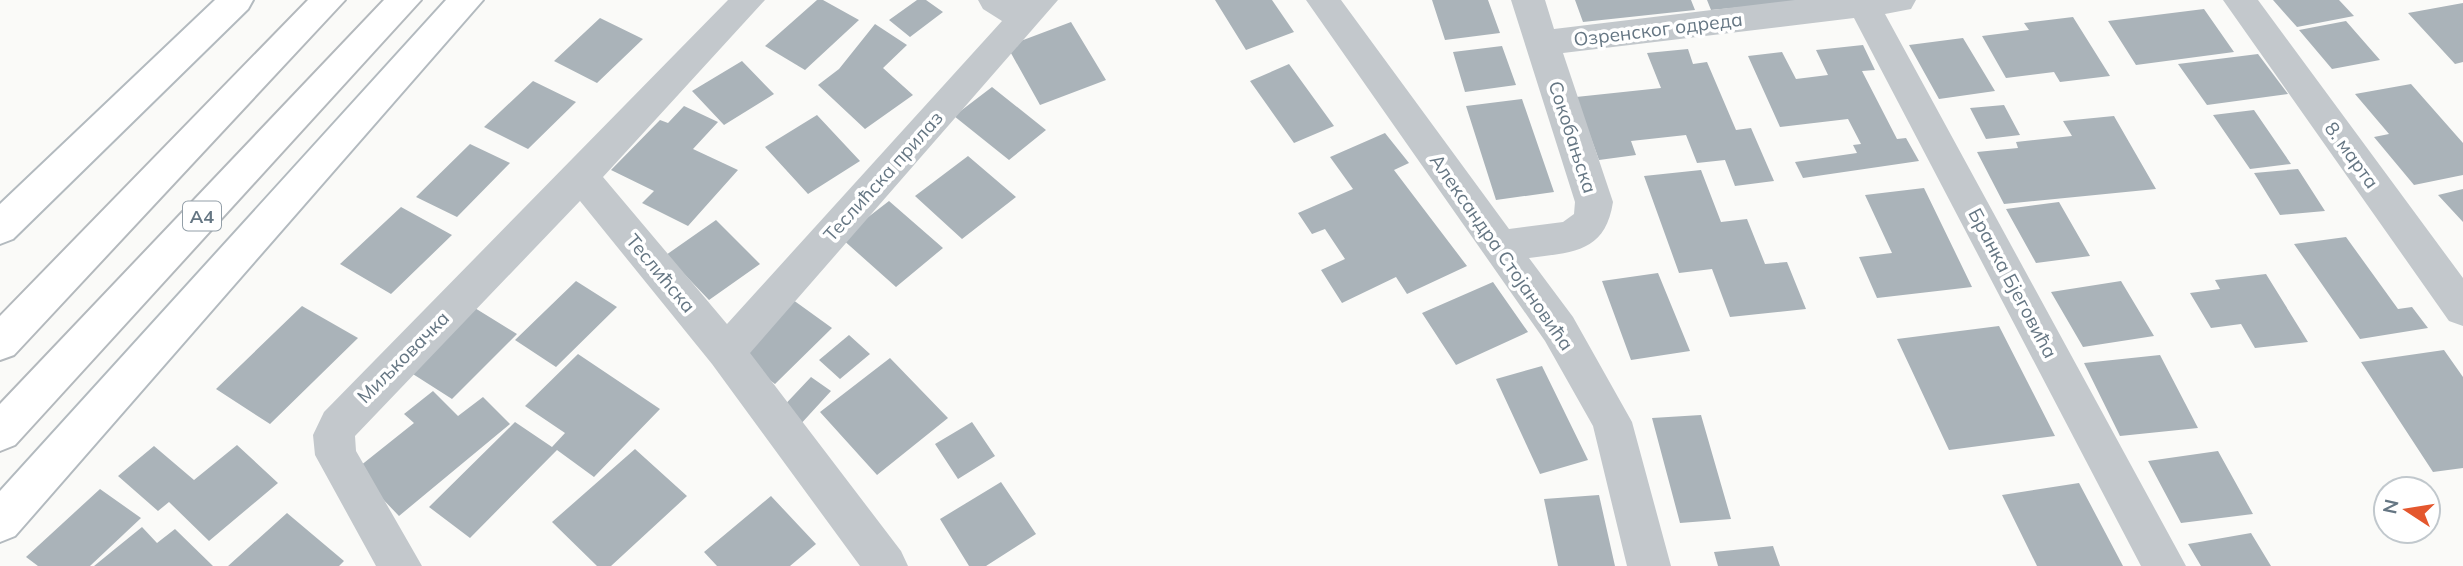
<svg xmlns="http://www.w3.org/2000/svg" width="2463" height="566" viewBox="0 0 2463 566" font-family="Mulish,sans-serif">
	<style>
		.building { fill: #aab3b9 }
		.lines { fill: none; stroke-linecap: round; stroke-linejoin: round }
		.secondary-casing { stroke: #b3babf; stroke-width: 4 }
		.highway-casing { stroke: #b4b9bd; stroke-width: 4 }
		.street { fill: #c3c8cc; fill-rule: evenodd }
		.secondary { fill: #fff; fill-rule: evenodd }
		.highway { fill: #fff; fill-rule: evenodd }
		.labels { text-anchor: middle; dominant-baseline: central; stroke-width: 7; stroke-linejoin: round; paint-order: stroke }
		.shield { fill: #fff; stroke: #939fa8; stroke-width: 2 }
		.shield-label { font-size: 18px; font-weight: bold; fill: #657683 }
		.street-label { font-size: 19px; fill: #657683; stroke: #fff }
	</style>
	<rect width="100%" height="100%" fill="#fafaf8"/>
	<path class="building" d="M817 0H823L859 20 805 70 765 46Z
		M917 0H926L943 12 910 37 889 20Z
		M1215 0H1272L1294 32 1246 50Z
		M1432 0H1488L1500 33 1445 40Z
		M1575 0H1691L1695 10 1583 22Z
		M1707 0H1797V2L1711 10Z
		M2273 0H2339L2354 16 2297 27Z
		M2463 3V62L2455 64 2408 13Z
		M2204 9 2234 52 2136 65 2108 21Z
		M2073 17 2110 76 2060 82 2054 72 2006 78 1982 36 2029 30 2024 23Z
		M600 18 643 39 597 83 554 61Z
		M2346 21 2380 60 2332 69 2299 30Z
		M1071 22 1106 80 1040 105 1007 46Z
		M875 24 907 45 883 68 913 95 865 129 818 85 839 69Z
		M1963 38 1995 91 1939 99 1909 45Z
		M1863 45 1875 70 1862 71 1897 139 1906 138 1919 161 1803 178 1795 162 1857 153 1853 145 1861 144 1848 119 1780 127 1748 56 1782 52 1796 79 1828 75 1816 50Z
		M1502 46 1516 85 1465 92 1453 52Z
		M1688 49 1693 64 1707 62 1736 130 1751 128 1774 181 1735 186 1725 160 1697 163 1686 135 1631 141 1636 155 1599 160 1576 97 1661 88 1647 53Z
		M2258 54 2288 94 2207 105 2178 64Z
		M742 61 774 94 724 125 692 91Z
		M1289 64 1334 126 1294 143 1250 81Z
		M533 81 576 102 528 149 484 127Z
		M2411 84 2463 143V175L2414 185 2374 137 2389 134 2355 94Z
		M992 87 1046 130 1009 160 954 116Z
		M1522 99 1554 192 1496 200 1466 106Z
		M2004 105 2020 135 1986 139 1970 108Z
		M684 106 718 122 693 149 738 170 688 226 642 203 654 191 611 170 660 120 668 123Z
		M2254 110 2291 164 2250 169 2213 115Z
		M817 115 860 161 808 194 765 147Z
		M2114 116 2156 189 2004 204 1977 152 2018 148 2016 142 2072 136 2063 121Z
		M1385 133 1409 163 1394 170 1467 266 1407 294 1396 277 1342 303 1321 270 1345 259 1325 229 1312 234 1298 213 1353 189 1330 157Z
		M470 144 510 163 457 217 416 197Z
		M968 156 1016 197 962 239 915 196Z
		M2298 169 2325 211 2280 215 2254 173Z
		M1701 170 1721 222 1747 219 1765 264 1787 262 1806 309 1730 317 1712 269 1679 273 1644 176Z
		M1924 188 1972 287 1877 298 1859 257 1892 253 1865 195Z
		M2463 189V222L2438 195Z
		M889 201 943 248 896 287 841 238Z
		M2059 202 2090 256 2036 263 2006 209Z
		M401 207 452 235 391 294 340 264Z
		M716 220 760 264 709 300 666 255Z
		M2346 237 2398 309 2412 307 2428 328 2360 339 2294 244Z
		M1658 273 1690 351 1631 360 1602 281Z
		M2266 274 2308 342 2255 348 2241 324 2211 328 2190 293 2220 289 2215 280Z
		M576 281 617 307 556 367 515 340Z
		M2121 281 2154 336 2083 347 2051 292Z
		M1493 282 1528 332 1456 365 1422 313Z
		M789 297 832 328 775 384 732 352Z
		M470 305 517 334 452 399 405 369Z
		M302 306 358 338 270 424 216 389Z
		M1999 326 2055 436 1949 450 1897 339Z
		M849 335 870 354 840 379 819 360Z
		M2444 350 2463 377V468L2433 472 2361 362Z
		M578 354 660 409 594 477 557 450 470 538 429 507 515 422 552 447 565 433 525 406Z
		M2160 355 2198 428 2120 436 2084 363Z
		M890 358 948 418 877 475 820 412Z
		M1542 366 1588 460 1540 474 1496 379Z
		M811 377 831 391 798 427 777 413Z
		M433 391 458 416 483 397 510 424 399 516 355 470 414 423 404 414Z
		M1701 415 1731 519 1680 523 1652 418Z
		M972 422 995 456 958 479 935 444Z
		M237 445 278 483 209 541 169 502 158 511 118 476 154 446 194 480Z
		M635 449 687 496 611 566H597L552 522Z
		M2218 451 2253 514 2181 523 2148 461Z
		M1001 482 1036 534 986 566H969L940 519Z
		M2079 483 2123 566H2037L2002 495Z
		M100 489 141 518 90 566H38L26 557Z
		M1599 495 1615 566H1558L1544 499Z
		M771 496 816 544 790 566H717L704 552Z
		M287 513 344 561 339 566H228Z
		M142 527 157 543 175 529 213 566H94Z
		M2251 533 2271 566H2201L2188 544Z
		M1773 546 1780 566H1718L1714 552Z"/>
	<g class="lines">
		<defs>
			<path id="secondary" d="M215 0H253L248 9 13 239 0 244V204Z
				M446 0H483L15 536 0 542V491Z"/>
			<path id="highway" d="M308 0H345L14 355 0 360V316Z
				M384 0H421L15 445 0 451V404Z"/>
		</defs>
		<use href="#secondary" class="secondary-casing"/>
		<use href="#highway" class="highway-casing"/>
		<path class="street" d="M728 0H765L603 177 727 324 1002 21 983 9 978 0H1058L750 353 901 551 908 566H860L712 364 580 201 355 436 356 451 422 566H376L315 455 313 435 324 412Z
			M1306 0H1341L1509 229 1563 222 1574 214 1575 202 1511 0H1545L1554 29 1795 0H1916L1911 9 1885 14 2186 566H2141L1854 18 1563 53 1613 202C1605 253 1573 252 1529 258L1573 317 1632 422 1671 566H1627L1593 426 1545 341Z
			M2223 0H2258L2463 278V326L2449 321Z"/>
		<use href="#secondary" class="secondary"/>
		<use href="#highway" class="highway"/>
	</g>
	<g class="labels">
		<rect class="shield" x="183" y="201.5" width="38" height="29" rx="5"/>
		<g class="shield-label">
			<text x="202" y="216">A4</text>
		</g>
		<g class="street-label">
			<text transform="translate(1658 29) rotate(-7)">Озренског одреда</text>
			<text transform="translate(1573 137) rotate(72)">Сокобањска</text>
			<text transform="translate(2352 155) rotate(54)">8. марта</text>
			<text transform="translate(883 176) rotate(-48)">Теслићска прилаз</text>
			<text transform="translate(1502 252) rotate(55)">Александра Стојановића</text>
			<text transform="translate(661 273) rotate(50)">Теслићска</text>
			<text transform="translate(2013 283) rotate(62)">Бранка Бјеговића</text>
			<text transform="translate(403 357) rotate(-45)">Миљковачка</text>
		</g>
	</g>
	<g transform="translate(2407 510) rotate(282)"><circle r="33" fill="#ffffff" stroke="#c1c8cd" stroke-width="2"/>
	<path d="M0-5L12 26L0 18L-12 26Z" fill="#e4572e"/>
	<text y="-10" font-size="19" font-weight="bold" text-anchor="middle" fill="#657683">N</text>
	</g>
</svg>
